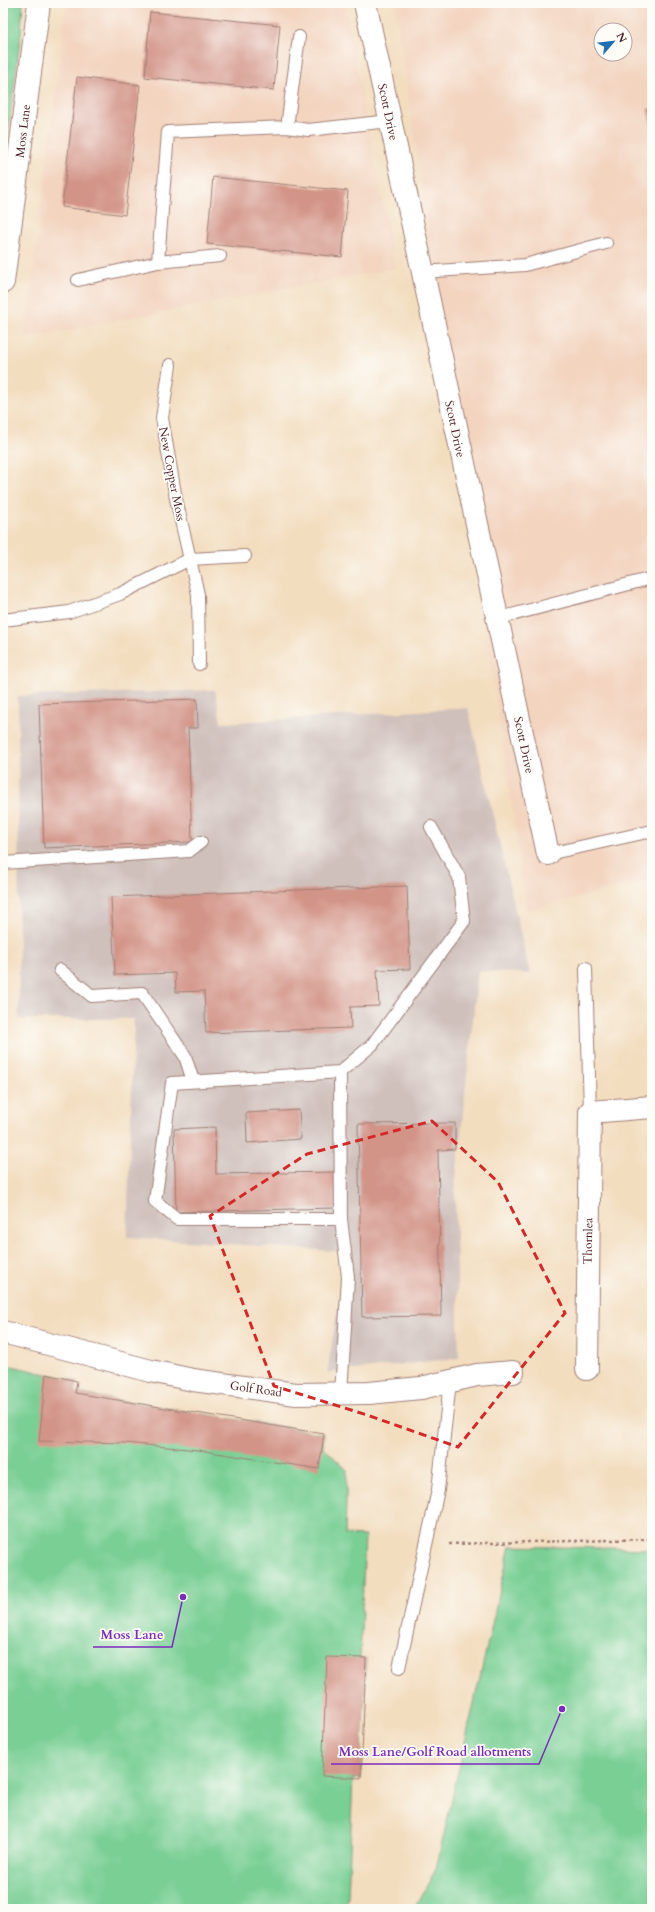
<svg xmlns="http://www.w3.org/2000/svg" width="655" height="1912" viewBox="0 0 655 1912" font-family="Cardo,serif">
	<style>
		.built { fill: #f3d4bf; fill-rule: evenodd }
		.industrial { fill: #cfc0bb }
		.green { fill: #79cf94; stroke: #627760 }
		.building { fill: #d39488 }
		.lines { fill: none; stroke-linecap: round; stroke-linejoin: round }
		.lane-casing { stroke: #9e7e75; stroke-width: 14 }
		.street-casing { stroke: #9e7e75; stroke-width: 24 }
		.secondary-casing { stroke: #9e7e75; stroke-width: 24 }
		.path { stroke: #9e7e75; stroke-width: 2.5; stroke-dasharray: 3 3; stroke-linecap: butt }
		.lane { stroke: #fff; stroke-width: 12 }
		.street { stroke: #fff; stroke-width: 22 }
		.secondary { stroke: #fff; stroke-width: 22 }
		.marked { fill: none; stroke: #d62828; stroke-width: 3; stroke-dasharray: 8 5; stroke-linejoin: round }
		.labels { text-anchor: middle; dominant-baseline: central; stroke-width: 3.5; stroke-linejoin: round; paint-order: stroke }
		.street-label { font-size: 12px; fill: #4a1f2b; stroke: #fdfcf7 }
		.leader { fill: none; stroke: #7b2cbf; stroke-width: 1.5 }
		.callout-dot { fill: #7b2cbf; stroke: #fdfcf7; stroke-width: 1.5 }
		.callout-label { font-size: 13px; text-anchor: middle; font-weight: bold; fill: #7b2cbf; stroke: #fdfcf7; stroke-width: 3.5; stroke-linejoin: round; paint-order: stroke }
	</style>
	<rect width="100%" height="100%" fill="#fdfcf7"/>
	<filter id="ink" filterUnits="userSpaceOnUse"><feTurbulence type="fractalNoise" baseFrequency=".025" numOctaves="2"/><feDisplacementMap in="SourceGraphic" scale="8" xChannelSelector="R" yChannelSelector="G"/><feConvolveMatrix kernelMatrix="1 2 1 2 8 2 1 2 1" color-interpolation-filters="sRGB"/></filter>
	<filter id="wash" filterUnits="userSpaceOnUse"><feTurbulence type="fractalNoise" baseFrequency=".012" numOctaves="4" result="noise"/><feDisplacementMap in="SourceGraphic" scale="16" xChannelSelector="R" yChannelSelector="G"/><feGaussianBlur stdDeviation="0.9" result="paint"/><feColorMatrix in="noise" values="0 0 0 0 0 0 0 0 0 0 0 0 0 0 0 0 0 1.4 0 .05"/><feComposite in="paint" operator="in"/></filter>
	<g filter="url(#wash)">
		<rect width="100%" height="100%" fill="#f3ddbf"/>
		<path class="built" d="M67 3H314L345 5 395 268 25 338Z
			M395 3H652V879L527 910ZM601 30H625V54H601Z"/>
		<path class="industrial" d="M215 690 221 723 468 708 530 974 478 971 455 1188 459 1358 327 1373 347 1252 127 1237 134 1019H19L18 696Z"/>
		<path class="green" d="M3 3H23L21 34 3 169Z
			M3 1364 77 1381 75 1393 324 1434 323 1447 347 1470 345 1535 365 1536 360 1658H366L361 1778H353L348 1899 343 1909H3Z
			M510 1546 652 1549V1909H414L436 1869Z"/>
		<g id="blocks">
			<path class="building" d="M150 12 280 25 274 90 145 77Z
				M77 77 140 85 125 215 62 207Z
				M652 108V126H651L647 109Z
				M213 177 348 191 342 257 207 244Z
				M197 699 198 728H188L192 842 44 848 39 704Z
				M407 886 410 969 377 970 379 1006 350 1007 351 1028 206 1033 204 991 176 992 175 973 115 975 111 897Z
				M299 1110 301 1139 247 1143 246 1113Z
				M455 1123V1149L438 1150 441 1316 362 1317 358 1124Z
				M215 1127 216 1174 335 1172 336 1208 176 1212 174 1129Z
				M46 1374 77 1381 75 1393 324 1434 319 1469 198 1450 125 1443 39 1441Z
				M327 1657 366 1658 361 1778 322 1776Z"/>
		</g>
	</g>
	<g filter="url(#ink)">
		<use href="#blocks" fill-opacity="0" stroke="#9e7e75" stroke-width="1"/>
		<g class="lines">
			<defs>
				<path id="lane" d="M287 127 299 37
					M158 262 168 132 287 127 308 130 390 121
					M422 272 525 265 606 243
					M78 280 158 262 220 256
					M170 365 162 418 176 499 198 594 199 664
					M496 619 652 578
					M3 620 69 612 120 594 190 559 245 556
					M548 854 652 831
					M3 863 189 851 201 842
					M586 968 590 1112
					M60 970 92 996 142 993 185 1056 193 1081
					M340 1072 372 1045 464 921 459 877 431 827
					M341 1394 348 1277 341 1219H177L155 1201 172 1083 340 1072 341 1219
					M399 1668 438 1490 450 1382"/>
				<path id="street" d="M365 3 548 854
					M3 1332 151 1371 193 1380 296 1394 369 1393 421 1388 477 1375 513 1372
					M587 1369 590 1112 652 1107"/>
				<path id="secondary" d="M3 282 39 3"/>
			</defs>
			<use href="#lane" class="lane-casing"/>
			<use href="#street" class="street-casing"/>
			<use href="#secondary" class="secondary-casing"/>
			<path class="path" d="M449 1544 652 1539"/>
			<use href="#lane" class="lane"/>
			<use href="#street" class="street"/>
			<use href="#secondary" class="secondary"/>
		</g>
	</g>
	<path class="marked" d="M432 1121 498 1182 565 1313 458 1447 367 1415 274 1386 210 1216 307 1154Z"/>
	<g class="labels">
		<g class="street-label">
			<text transform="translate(388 112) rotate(78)">Scott Drive</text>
			<text transform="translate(23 131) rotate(-83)">Moss Lane</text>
			<text transform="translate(455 429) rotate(78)">Scott Drive</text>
			<text transform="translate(172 474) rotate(79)">New Copper Moss</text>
			<text transform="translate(524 745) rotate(78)">Scott Drive</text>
			<text transform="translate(588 1241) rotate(-89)">Thornlea</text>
			<text transform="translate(256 1389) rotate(8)">Golf Road</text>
		</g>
	</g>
	<path class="leader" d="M183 1597L172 1647H93M562 1709L539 1764H331"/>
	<g class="callout-dot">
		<circle cx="183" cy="1597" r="4"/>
		<circle cx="562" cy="1709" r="4"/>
	</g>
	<g class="callout-label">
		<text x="132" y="1639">Moss Lane</text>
		<text x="435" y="1756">Moss Lane/Golf Road allotments</text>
	</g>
	<rect width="655" height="1912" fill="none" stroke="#fdfcf7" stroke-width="16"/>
	<g transform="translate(613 42) rotate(62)"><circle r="19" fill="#fdfcf7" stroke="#b5a4a5"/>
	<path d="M0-3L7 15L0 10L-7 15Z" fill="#1f6fb2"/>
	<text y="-6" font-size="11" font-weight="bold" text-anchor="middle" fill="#4a1f2b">N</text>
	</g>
</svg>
